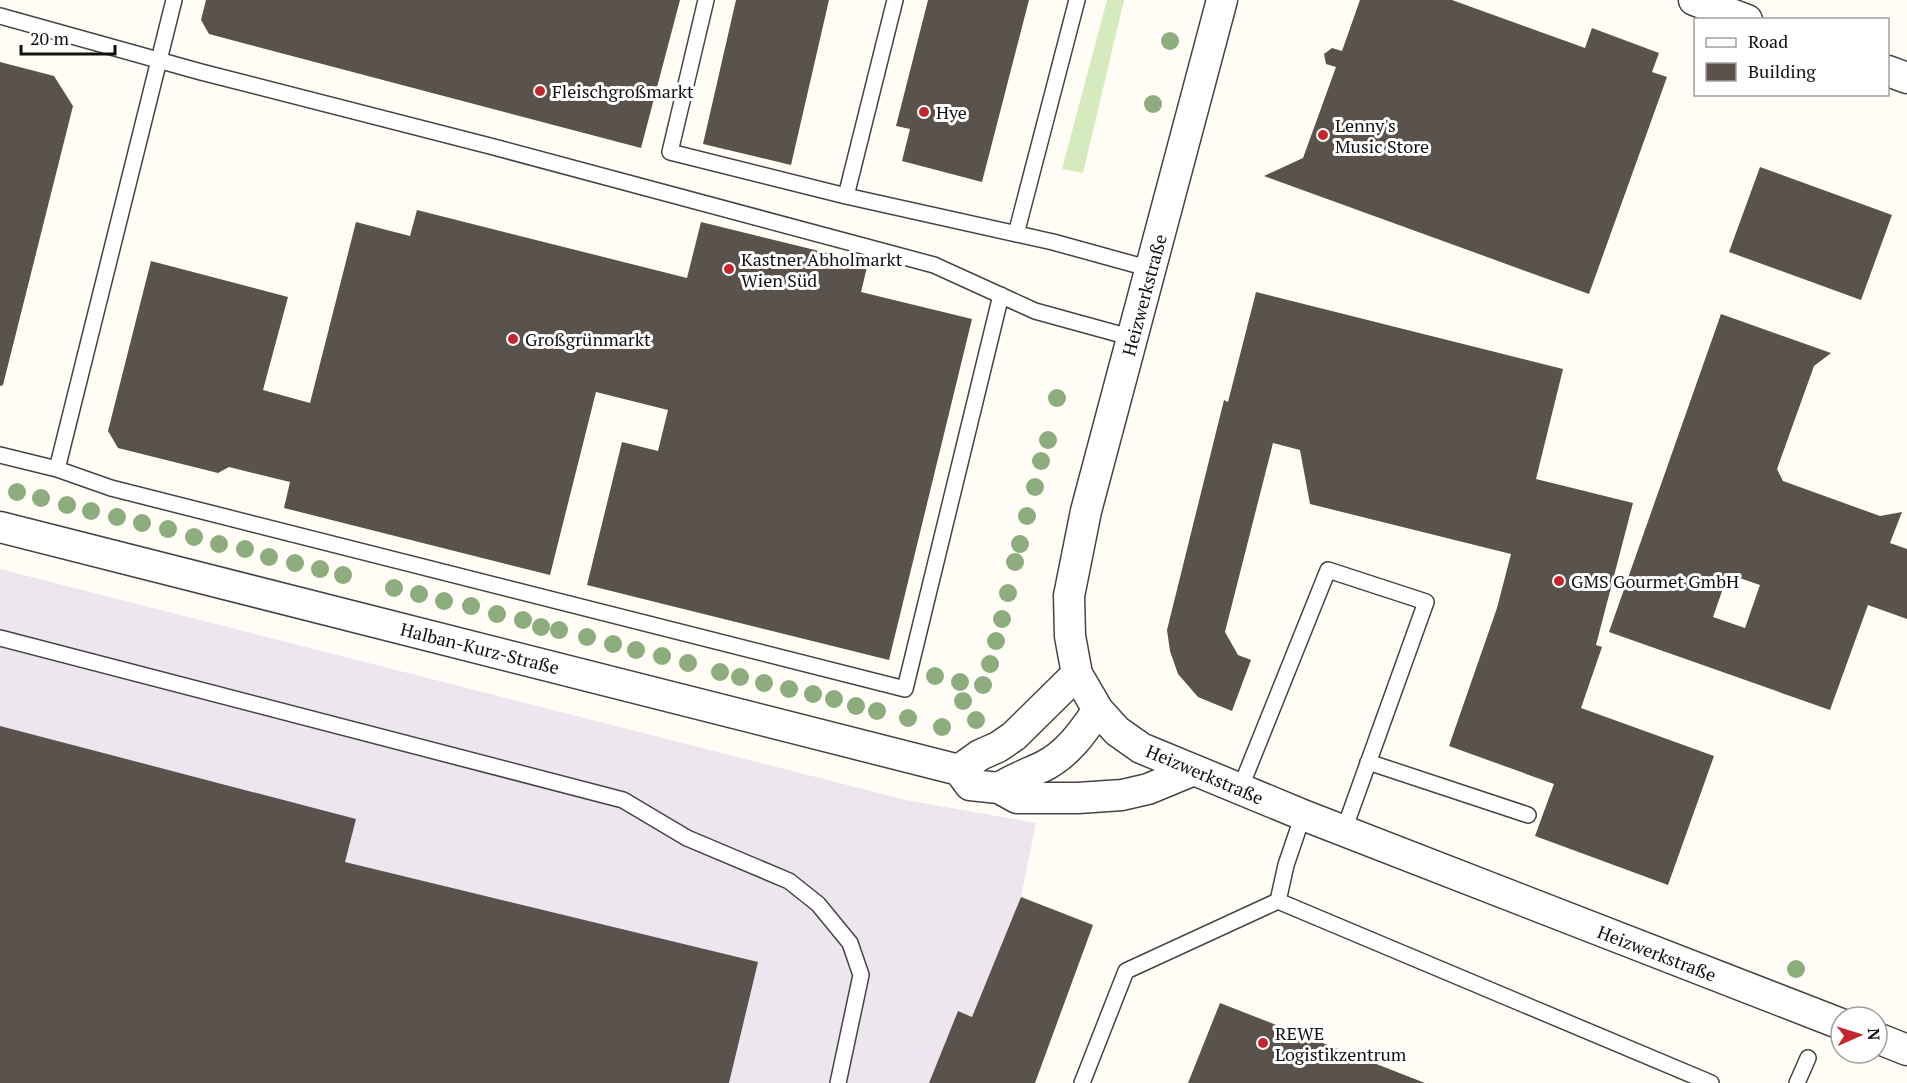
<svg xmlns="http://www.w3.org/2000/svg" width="1907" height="1083" viewBox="0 0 1907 1083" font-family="'PT Serif',serif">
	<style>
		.industrial { fill: #eee6ef }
		.green { fill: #d5ebbd }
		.building { fill: #5a524d; fill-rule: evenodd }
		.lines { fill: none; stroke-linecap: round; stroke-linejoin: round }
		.lane-casing { stroke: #444; stroke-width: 18 }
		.street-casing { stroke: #444; stroke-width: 33 }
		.lane { stroke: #fff; stroke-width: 15 }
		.street { stroke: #fff; stroke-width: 30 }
		.tree { fill: #8dad7f }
		.poi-dot { fill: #c4262e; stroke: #fff; stroke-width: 2 }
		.labels { text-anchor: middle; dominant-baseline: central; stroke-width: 6; stroke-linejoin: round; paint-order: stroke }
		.poi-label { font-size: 18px; fill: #111; stroke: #fff; text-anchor: start }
		.street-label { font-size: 18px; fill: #111; stroke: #fff }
	</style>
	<rect width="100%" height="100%" fill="#fffdf5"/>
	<path class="industrial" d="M0 569 906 800 1036 823 1021 897 972 1017 958 1011 929 1083H0Z"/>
	<path class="green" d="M1107 0H1124L1083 173 1062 169Z"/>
	<path class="building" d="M206 0H680L641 148 209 34 201 20Z
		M736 0H829L791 165 703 144Z
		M928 0H1029L982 182 902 161 910 129 896 126Z
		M1360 0H1452L1585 48 1592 28 1659 53 1652 72 1667 77 1589 294 1264 176 1303 158 1336 67 1326 64 1324 54 1332 48 1342 51Z
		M0 62 54 76 73 106 3 385 0 386Z
		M1760 167 1892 215 1861 300 1729 252Z
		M417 210 687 278 701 222 868 263 861 292 972 319 889 660 587 585 622 442 658 451 668 410 596 392 550 575 284 508 290 482 229 467 218 473 118 448 108 431 151 261 288 297 263 390 310 403 356 222 410 236Z
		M1256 292 1563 369 1536 479 1633 503 1596 645 1602 647 1581 708 1714 756 1668 885 1535 836 1554 784 1449 746 1497 608 1511 554 1310 504 1300 450 1273 443 1225 632 1238 655 1251 660 1232 711 1198 697 1178 674 1170 651 1167 630 1224 400 1228 402Z
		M1721 314 1831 353 1814 366 1777 469 1783 481 1880 516 1902 512 1890 543 1907 549V619L1868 605 1830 710 1609 632ZM1728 574 1760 585 1745 628 1713 617Z
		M0 726 356 819 345 862 758 962 729 1083H0Z
		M1021 897 1093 925 1035 1083H929L958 1011 972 1017Z
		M1220 1003 1425 1083H1188Z"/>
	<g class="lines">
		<defs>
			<path id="lane" d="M706 0 670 152 846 196 1053 242 1151 269
				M0 16 201 72 490 146 934 265 1035 311 1133 338
				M846 196 895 0
				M1016 234 1077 0
				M0 455 57 469 111 488 905 689 1001 295
				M57 469 174 0
				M0 638 623 800 687 838 789 881 818 904 850 943 861 975 838 1083
				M1368 762 1528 815
				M1240 789 1328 570 1426 602 1344 830
				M1278 901 1286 865 1303 815
				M1082 1083 1126 971 1278 901 1711 1083
				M1797 1083 1808 1058"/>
			<path id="street" d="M1222 0 1086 511 1069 596 1070 636 1077 674 1098 710 1117 731 1141 748 1303 815 1841 1024
				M1694 0 1747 20
				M1888 71 1907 78
				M0 527 959 770 970 785 999 788 1017 798H1078L1122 795 1148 789 1194 770
				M959 770 980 755 998 747 1014 736 1077 674
				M999 788C1013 779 1027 774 1042 767 1067 755 1083 732 1098 710
				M1877 1038 1907 1050"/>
		</defs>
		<use href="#lane" class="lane-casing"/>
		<use href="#street" class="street-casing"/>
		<use href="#lane" class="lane"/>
		<use href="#street" class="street"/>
	</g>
	<g class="tree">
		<circle cx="1170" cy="41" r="9"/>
		<circle cx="1153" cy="104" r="9"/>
		<circle cx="1057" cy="398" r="9"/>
		<circle cx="1048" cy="440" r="9"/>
		<circle cx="1041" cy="461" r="9"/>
		<circle cx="1035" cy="487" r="9"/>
		<circle cx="17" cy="492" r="9"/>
		<circle cx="41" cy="498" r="9"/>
		<circle cx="67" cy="505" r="9"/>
		<circle cx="91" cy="511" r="9"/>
		<circle cx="1027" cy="516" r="9"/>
		<circle cx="117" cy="517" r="9"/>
		<circle cx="142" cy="523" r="9"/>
		<circle cx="168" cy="529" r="9"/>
		<circle cx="194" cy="537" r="9"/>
		<circle cx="219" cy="544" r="9"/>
		<circle cx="1020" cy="544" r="9"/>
		<circle cx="245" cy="549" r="9"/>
		<circle cx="269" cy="557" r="9"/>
		<circle cx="1015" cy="562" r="9"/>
		<circle cx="295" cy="563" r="9"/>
		<circle cx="320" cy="569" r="9"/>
		<circle cx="343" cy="575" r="9"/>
		<circle cx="394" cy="588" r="9"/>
		<circle cx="1008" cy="593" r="9"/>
		<circle cx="419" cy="594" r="9"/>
		<circle cx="444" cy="601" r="9"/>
		<circle cx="471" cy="606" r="9"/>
		<circle cx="497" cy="614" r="9"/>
		<circle cx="1002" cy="619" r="9"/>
		<circle cx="523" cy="620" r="9"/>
		<circle cx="541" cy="627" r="9"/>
		<circle cx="559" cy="630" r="9"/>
		<circle cx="587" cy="637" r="9"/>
		<circle cx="996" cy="641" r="9"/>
		<circle cx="613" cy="644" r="9"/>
		<circle cx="636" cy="650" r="9"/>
		<circle cx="662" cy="656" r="9"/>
		<circle cx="688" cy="663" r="9"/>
		<circle cx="990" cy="664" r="9"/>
		<circle cx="720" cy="672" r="9"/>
		<circle cx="935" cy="676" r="9"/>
		<circle cx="740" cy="677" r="9"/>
		<circle cx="960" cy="682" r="9"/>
		<circle cx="764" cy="683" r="9"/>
		<circle cx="983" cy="685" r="9"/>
		<circle cx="789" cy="689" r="9"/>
		<circle cx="813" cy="694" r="9"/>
		<circle cx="834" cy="699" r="9"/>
		<circle cx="963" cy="701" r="9"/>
		<circle cx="856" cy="706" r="9"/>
		<circle cx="877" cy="711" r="9"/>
		<circle cx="908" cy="718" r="9"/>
		<circle cx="976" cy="720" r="9"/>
		<circle cx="942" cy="727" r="9"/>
		<circle cx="1796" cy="969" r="9"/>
	</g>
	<g class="poi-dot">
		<circle cx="540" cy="91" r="6"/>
		<circle cx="924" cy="112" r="6"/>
		<circle cx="1323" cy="135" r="6"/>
		<circle cx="729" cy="269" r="6"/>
		<circle cx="513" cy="339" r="6"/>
		<circle cx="1559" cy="581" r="6"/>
		<circle cx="1263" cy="1043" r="6"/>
	</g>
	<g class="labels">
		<g class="poi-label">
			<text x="552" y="91">Fleischgroßmarkt</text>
			<text x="936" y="112">Hye</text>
			<text x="1335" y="125">Lenny's<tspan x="1335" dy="21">Music Store</tspan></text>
			<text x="741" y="259">Kastner Abholmarkt<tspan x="741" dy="21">Wien Süd</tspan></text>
			<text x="525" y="339">Großgrünmarkt</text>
			<text x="1571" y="581">GMS Gourmet GmbH</text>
			<text x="1275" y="1033">REWE<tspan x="1275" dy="21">Logistikzentrum</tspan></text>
		</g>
		<g class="street-label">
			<text transform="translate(1144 295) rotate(-75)">Heizwerkstraße</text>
			<text transform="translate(480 648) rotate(14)">Halban-Kurz-Straße</text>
			<text transform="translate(1205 774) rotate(23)">Heizwerkstraße</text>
			<text transform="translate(1657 953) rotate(21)">Heizwerkstraße</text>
		</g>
	</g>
	<rect x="1694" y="18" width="195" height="78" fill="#ffffff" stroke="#a0a0a0" stroke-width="1.5"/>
	<rect x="1706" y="38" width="30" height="9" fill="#ffffff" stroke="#a0a0a0" stroke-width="1.5"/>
	<text x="1748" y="48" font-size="18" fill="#111111">Road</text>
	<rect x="1706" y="63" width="30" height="18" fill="#5a524d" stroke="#a0a0a0" stroke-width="1.5"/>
	<text x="1748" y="78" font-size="18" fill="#111111">Building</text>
	<g transform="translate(1859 1035) rotate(87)"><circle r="28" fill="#ffffff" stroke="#a0a0a0" stroke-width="1.5"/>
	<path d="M0-4.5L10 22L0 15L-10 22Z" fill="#c4262e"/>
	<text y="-9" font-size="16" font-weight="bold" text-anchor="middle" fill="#111111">N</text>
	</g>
	<path d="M21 45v9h94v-9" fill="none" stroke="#111111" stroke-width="3"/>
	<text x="30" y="45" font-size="18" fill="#111111" stroke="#ffffff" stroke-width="4.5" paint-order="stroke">20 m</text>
</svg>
